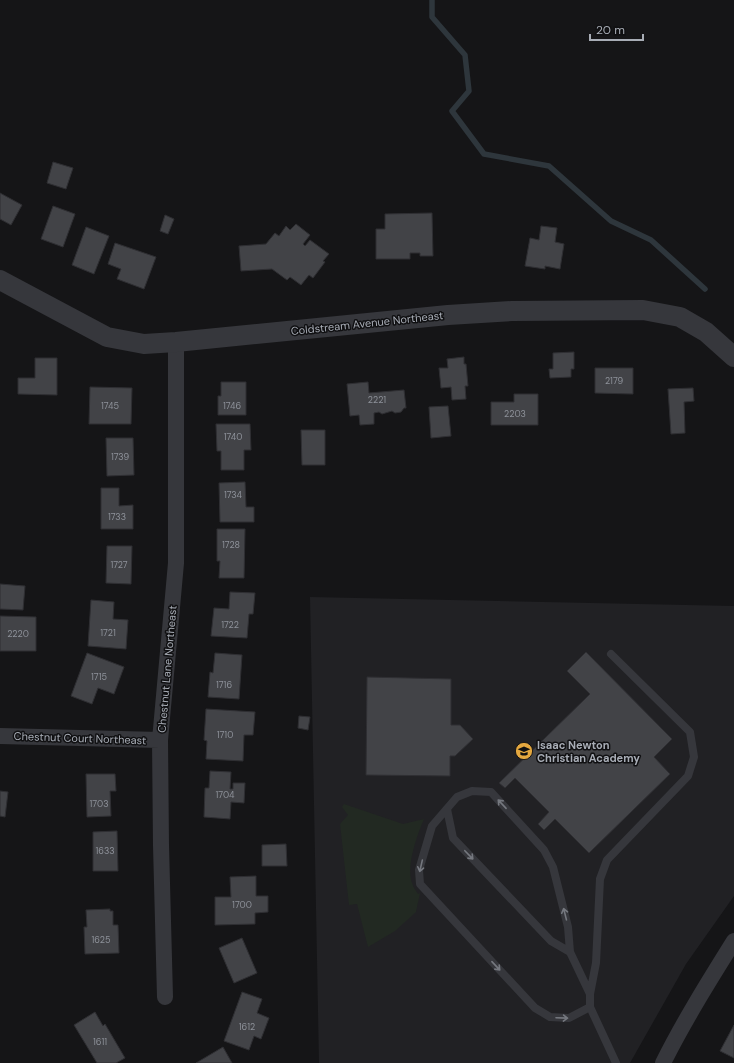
<svg xmlns="http://www.w3.org/2000/svg" width="734" height="1063" viewBox="0 0 734 1063" font-family="'DM Sans',sans-serif">
	<style>
		.built { fill: #212124 }
		.green { fill: #222922 }
		.lines { fill: none; stroke-linecap: round; stroke-linejoin: round }
		.stream { stroke: #2e363c; stroke-width: 5.5 }
		.building { fill: #424347; stroke: #2f2f33 }
		.service { stroke: #36373c; stroke-width: 8 }
		.minor { stroke: #36373c; stroke-width: 16 }
		.tertiary { stroke: #36373c; stroke-width: 20 }
		.oneway { stroke: #75787f }
		.labels { text-anchor: middle; dominant-baseline: central; stroke-width: 3; stroke-linejoin: round; paint-order: stroke }
		.number-label { font-size: 9px; fill: #8e929a }
		.street-label { font-size: 11px; fill: #a8adb6; stroke: #101012 }
		.poi-label { font-size: 11px; font-weight: bold; fill: #a8adb6; stroke: #101012; text-anchor: start }
	</style>
	<rect width="100%" height="100%" fill="#151517"/>
	<path class="built" d="M310 597 734 606V896L686 964 630 1063H319Z"/>
	<path class="green" d="M344 804 403 824 424 819C417 835 406 866 412 883 413 887 416 891 418 894L420 893 416 912 395 931 368 947 357 904 349 905 340 824 348 815 342 807Z"/>
	<g class="lines">
		<path class="stream" d="M432 0V17L465 55 469 91 452 111 484 154 549 166 611 221 651 240 705 289"/>
	</g>
	<path class="building" d="M53 162 73 168 66 189 47 183Z
		M0 193 22 205 11 225 0 219Z
		M53 206 75 214 63 247 41 239Z
		M432 213 433 256H420V253H410V259H376V229H385V214Z
		M165 215 174 219 168 234 160 231Z
		M296 224 310 235 303 244 305 246 310 240 329 254 323 261 325 262 313 278 309 275 301 285 290 277 287 280 272 269 241 271 239 246 266 244 275 233 279 236 286 226 290 230Z
		M541 226 557 228 555 242 564 244 560 269 545 266V269L525 266 530 238 539 240Z
		M86 227 109 236 94 274 72 265Z
		M115 243 156 257 144 289 117 279 121 269 108 264Z
		M574 352V369H571V377L550 378 549 369H553V353Z
		M464 357V364H466L468 386H465L466 399 452 400 451 387 441 388 439 368H448L447 359Z
		M35 358H57V395L18 394V378H35Z
		M595 368H633V394L595 393Z
		M221 382H246V415H218V396H221Z
		M368 382 369 393 404 390 406 408H404L401 412 395 413 392 411 382 414 379 412 374 413V424L360 425 359 415 350 416 347 384Z
		M90 387 132 388 131 424H89Z
		M693 388 694 401 684 402 685 433 671 434 668 389Z
		M514 394H538V425H491V402H514Z
		M448 406 451 436 431 438 429 407Z
		M216 424H250L251 450H244V470H221V451H217Z
		M301 430H325V465H302Z
		M106 438H133L134 475 107 476Z
		M245 482 246 507H254V522H220L219 483Z
		M101 488H119V506L133 505V529H101Z
		M217 529H245L244 578H219L220 561H217Z
		M107 546H132L131 584 106 583Z
		M0 584 25 586 23 610 0 609Z
		M230 592 255 593 253 614H249L247 638 211 636 214 608 229 609Z
		M91 600 114 602 113 619 128 620 126 649 88 646Z
		M0 616 36 617V651H0Z
		M586 652 672 739 654 757 670 774 589 853 555 819 544 830 538 824 549 812 515 778 505 788 499 783 590 694 567 671Z
		M87 653 124 667 114 694 98 688 92 704 71 696Z
		M215 653 242 655 239 699 208 697 210 672 213 673Z
		M367 677 451 679V725H460L473 739 455 756H450V776L366 775Z
		M206 709 255 712 253 735H244L243 761 206 759 207 741 204 740Z
		M299 716 310 717 308 730 298 728Z
		M210 771 231 772 230 789H233V783H245L244 803 231 802 230 819 204 817 205 788H209Z
		M86 774H115L116 791H110L111 816 87 817Z
		M0 791 8 792 5 817 0 816Z
		M117 831 118 871H93V832Z
		M286 844 287 866H262V845Z
		M256 876V896H268V912L255 913V924L215 925V897H231L230 877Z
		M110 909V911H113V925H118L119 953 85 954 84 927H87L86 910Z
		M242 938 257 973 234 983 219 948Z
		M242 992 262 999 257 1013 269 1018 261 1039 254 1036 249 1050 224 1041Z
		M95 1012 103 1026 105 1024 125 1058 116 1063H97L74 1025Z
		M734 1025V1058L720 1051Z
		M223 1047 232 1063H196Z"/>
	<g class="lines">
		<path class="service" d="M447 809 453 838 551 941 570 952
			M590 994 596 963 600 879 607 860 688 776 694 757 690 732 611 654
			M590 1007 569 1018 550 1017 535 1008 420 884 419 870 432 826 457 797 472 791 491 792 544 850 553 867 568 927 570 952 590 994V1007L616 1063"/>
		<path class="minor" d="M0 736 160 740
			M165 997 161 845 160 740 176 563V342
			M663 1063C684 1021 709 981 734 941"/>
		<path class="tertiary" d="M0 280 107 337 144 344 176 342 448 315 512 311 643 310 680 317 706 332 734 357"/>
	</g>
	<defs><path id="oneway-shaft" d="M-6 0H5M1.5-3L5.5 0L1.5 3" fill="none" stroke-width="1.6" stroke-linecap="round" stroke-linejoin="round"/></defs>
	<g class="oneway">
		<use href="#oneway-shaft" transform="translate(502 804) rotate(-133)"/>
		<use href="#oneway-shaft" transform="translate(469 855) rotate(46)"/>
		<use href="#oneway-shaft" transform="translate(421 866) rotate(103)"/>
		<use href="#oneway-shaft" transform="translate(565 914) rotate(-104)"/>
		<use href="#oneway-shaft" transform="translate(496 966) rotate(47)"/>
		<use href="#oneway-shaft" transform="translate(562 1018) rotate(2)"/>
	</g>
	<defs>
		<symbol id="school-disc" viewBox="-11 -11 22 22"><circle r="9.5" fill="#e5a83f" stroke="#101012"/><path d="M0-5L7-2L0 1L-7-2ZM-4 1L0 2.5L4 1V4Q0 6-4 4Z" fill="#111"/></symbol>
	</defs>
	<g fill-rule="evenodd">
		<use href="#school-disc" x="514" y="741" width="20" height="20"/>
	</g>
	<g class="labels">
		<g class="number-label">
			<text x="614" y="381">2179</text>
			<text x="377" y="400">2221</text>
			<text x="110" y="406">1745</text>
			<text x="232" y="406">1746</text>
			<text x="515" y="414">2203</text>
			<text x="233" y="437">1740</text>
			<text x="120" y="457">1739</text>
			<text x="233" y="495">1734</text>
			<text x="117" y="517">1733</text>
			<text x="231" y="545">1728</text>
			<text x="119" y="565">1727</text>
			<text x="230" y="625">1722</text>
			<text x="108" y="633">1721</text>
			<text x="18" y="634">2220</text>
			<text x="99" y="677">1715</text>
			<text x="224" y="685">1716</text>
			<text x="225" y="735">1710</text>
			<text x="225" y="795">1704</text>
			<text x="99" y="804">1703</text>
			<text x="105" y="851">1633</text>
			<text x="242" y="905">1700</text>
			<text x="101" y="940">1625</text>
			<text x="247" y="1027">1612</text>
			<text x="100" y="1042">1611</text>
		</g>
		<g class="street-label">
			<text transform="translate(367 323) rotate(-6)">Coldstream Avenue Northeast</text>
			<text transform="translate(167 669) rotate(-85)">Chestnut Lane Northeast</text>
			<text transform="translate(80 738) rotate(2)">Chestnut Court Northeast</text>
		</g>
		<g class="poi-label">
			<text x="537" y="745">Isaac Newton<tspan x="537" dy="13">Christian Academy</tspan></text>
		</g>
	</g>
	<path d="M590 34v6h53v-6" fill="none" stroke="#a8adb6" stroke-width="2"/>
	<text x="596" y="34" font-size="12" fill="#a8adb6" stroke="#101012" stroke-width="3" paint-order="stroke">20 m</text>
</svg>
